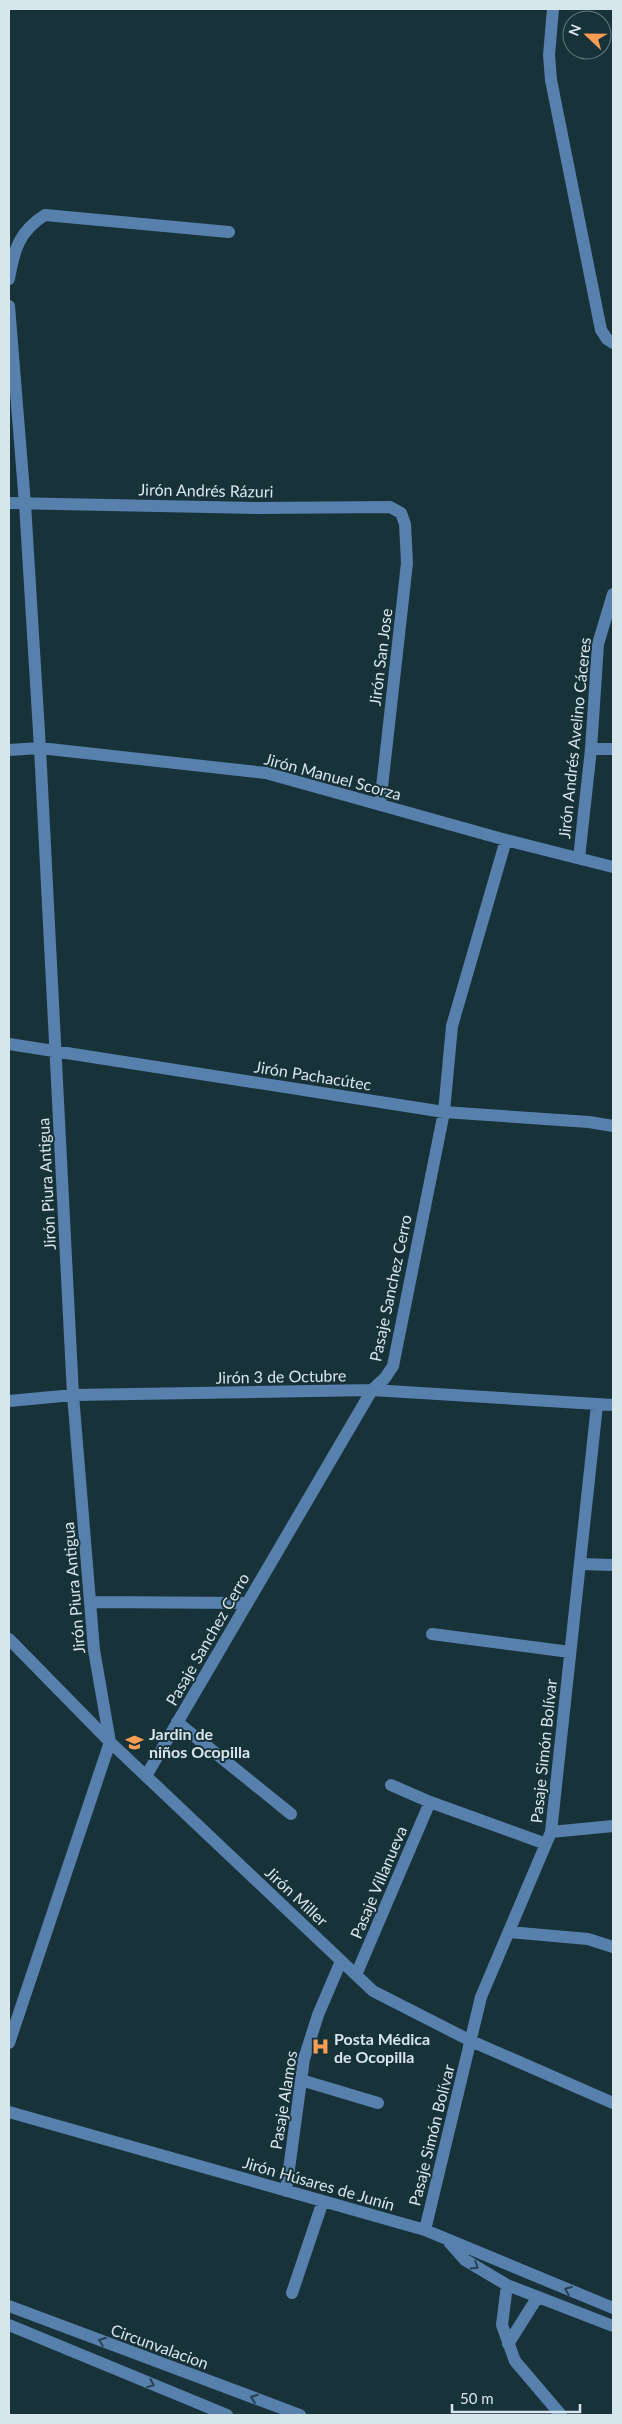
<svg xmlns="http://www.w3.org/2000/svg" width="622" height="2424" viewBox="0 0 622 2424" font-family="Lato,sans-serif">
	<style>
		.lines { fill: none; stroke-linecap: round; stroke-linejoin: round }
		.minor { stroke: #5781ac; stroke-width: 12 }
		.oneway { stroke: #254250 }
		.labels { text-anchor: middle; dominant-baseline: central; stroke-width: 4; stroke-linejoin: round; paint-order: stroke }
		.street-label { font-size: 16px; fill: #d7e6ea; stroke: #183239 }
		.poi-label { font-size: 16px; font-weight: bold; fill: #d7e6ea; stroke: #183239; text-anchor: start }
	</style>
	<rect width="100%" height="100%" fill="#183239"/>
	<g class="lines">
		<path class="minor" d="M553 9 549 55 551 80 601 330 607 339 613 343
			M9 279C14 250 19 231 45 215L229 232
			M9 306 25 504 40 748 73 1395 94 1650 110 1742 9 2043
			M9 503 258 508 390 507 401 513 405 524 407 563 380 805
			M591 749H613
			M9 750 40 748 266 773 506 840 613 867
			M579 858 591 749 598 644 613 594
			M9 1044 444 1112 589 1122 613 1126
			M9 1401 73 1395 372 1390 613 1405
			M580 1564 613 1565
			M90 1602 247 1603
			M432 1634 570 1652
			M9 1639 110 1742 373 1991 471 2041 613 2103
			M177 1722 291 1814
			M146 1776 372 1390 385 1378 393 1366 444 1112 452 1026 506 840
			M391 1785 430 1802 546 1844
			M551 1832 613 1826
			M509 1932 588 1939 613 1947
			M356 1975 430 1802
			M301 2080 378 2103
			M9 2112 425 2230 613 2308
			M286 2191 304 2059 318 2015 341 1961
			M425 2230 481 1997 551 1832 597 1405
			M449 2242 465 2260 507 2285 613 2326
			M507 2285 502 2325 515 2361 561 2415
			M292 2293 323 2201
			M9 2306 300 2415
			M9 2325 227 2415
			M508 2344 537 2298"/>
	</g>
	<defs><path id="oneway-chevron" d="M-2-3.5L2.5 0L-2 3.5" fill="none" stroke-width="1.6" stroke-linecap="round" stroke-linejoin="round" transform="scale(1.25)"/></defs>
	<g class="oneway">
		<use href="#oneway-chevron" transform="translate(475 2266) rotate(32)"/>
		<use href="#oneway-chevron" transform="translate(568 2290) rotate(-158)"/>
		<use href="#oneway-chevron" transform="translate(102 2341) rotate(-160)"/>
		<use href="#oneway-chevron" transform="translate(151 2384) rotate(22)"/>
		<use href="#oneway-chevron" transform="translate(254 2398) rotate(-160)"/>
	</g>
	<defs>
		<symbol id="school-bare" viewBox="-9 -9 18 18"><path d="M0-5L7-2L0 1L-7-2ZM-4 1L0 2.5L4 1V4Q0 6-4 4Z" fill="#fd9d54" stroke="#183239" stroke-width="2.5" paint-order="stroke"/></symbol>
		<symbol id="hospital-bare" viewBox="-9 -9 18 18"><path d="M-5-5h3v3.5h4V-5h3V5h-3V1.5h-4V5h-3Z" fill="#fd9d54" stroke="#183239" stroke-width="2.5" paint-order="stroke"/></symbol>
	</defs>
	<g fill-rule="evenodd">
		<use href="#school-bare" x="122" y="1730" width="25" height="25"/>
		<use href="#hospital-bare" x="308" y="2034" width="25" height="25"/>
	</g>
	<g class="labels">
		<g class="street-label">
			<text transform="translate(206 490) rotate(1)">Jirón Andrés Rázuri</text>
			<text transform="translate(380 657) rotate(-83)">Jirón San Jose</text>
			<text transform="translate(574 738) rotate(-84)">Jirón Andrés Avelino Cáceres</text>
			<text transform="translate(333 776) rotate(15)">Jirón Manuel Scorza</text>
			<text transform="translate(313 1075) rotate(9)">Jirón Pachacútec</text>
			<text transform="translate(46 1184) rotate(-93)">Jirón Piura Antigua</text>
			<text transform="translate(390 1288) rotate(-78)">Pasaje Sanchez Cerro</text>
			<text transform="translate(281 1376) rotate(-1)">Jirón 3 de Octubre</text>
			<text transform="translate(73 1588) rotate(-95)">Jirón Piura Antigua</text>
			<text transform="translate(207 1639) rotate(-60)">Pasaje Sanchez Cerro</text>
			<text transform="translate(543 1751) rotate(-84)">Pasaje Simón Bolívar</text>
			<text transform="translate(378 1882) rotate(-67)">Pasaje Villanueva</text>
			<text transform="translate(297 1896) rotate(43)">Jirón Miller</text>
			<text transform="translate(283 2100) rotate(-81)">Pasaje Alamos</text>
			<text transform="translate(431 2135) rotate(-76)">Pasaje Simón Bolívar</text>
			<text transform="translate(319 2183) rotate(16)">Jirón Húsares de Junín</text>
			<text transform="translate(160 2346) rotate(20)">Circunvalacion</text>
		</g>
		<g class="poi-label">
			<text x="149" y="1733">Jardin de<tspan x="149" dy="18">niños Ocopilla</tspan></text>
			<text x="334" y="2038">Posta Médica<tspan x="334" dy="18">de Ocopilla</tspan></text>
		</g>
	</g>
	<rect width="622" height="2424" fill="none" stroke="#d7e6ea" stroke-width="20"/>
	<g transform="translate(587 35) rotate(292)"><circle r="24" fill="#183239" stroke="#647a80"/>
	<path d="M0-4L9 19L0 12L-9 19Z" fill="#fd9d54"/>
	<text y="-8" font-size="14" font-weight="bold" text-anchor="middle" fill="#d7e6ea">N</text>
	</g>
	<path d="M452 2404v8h128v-8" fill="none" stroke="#d7e6ea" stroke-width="2.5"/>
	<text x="460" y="2404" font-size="15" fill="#d7e6ea" stroke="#183239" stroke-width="4" paint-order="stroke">50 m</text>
</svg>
